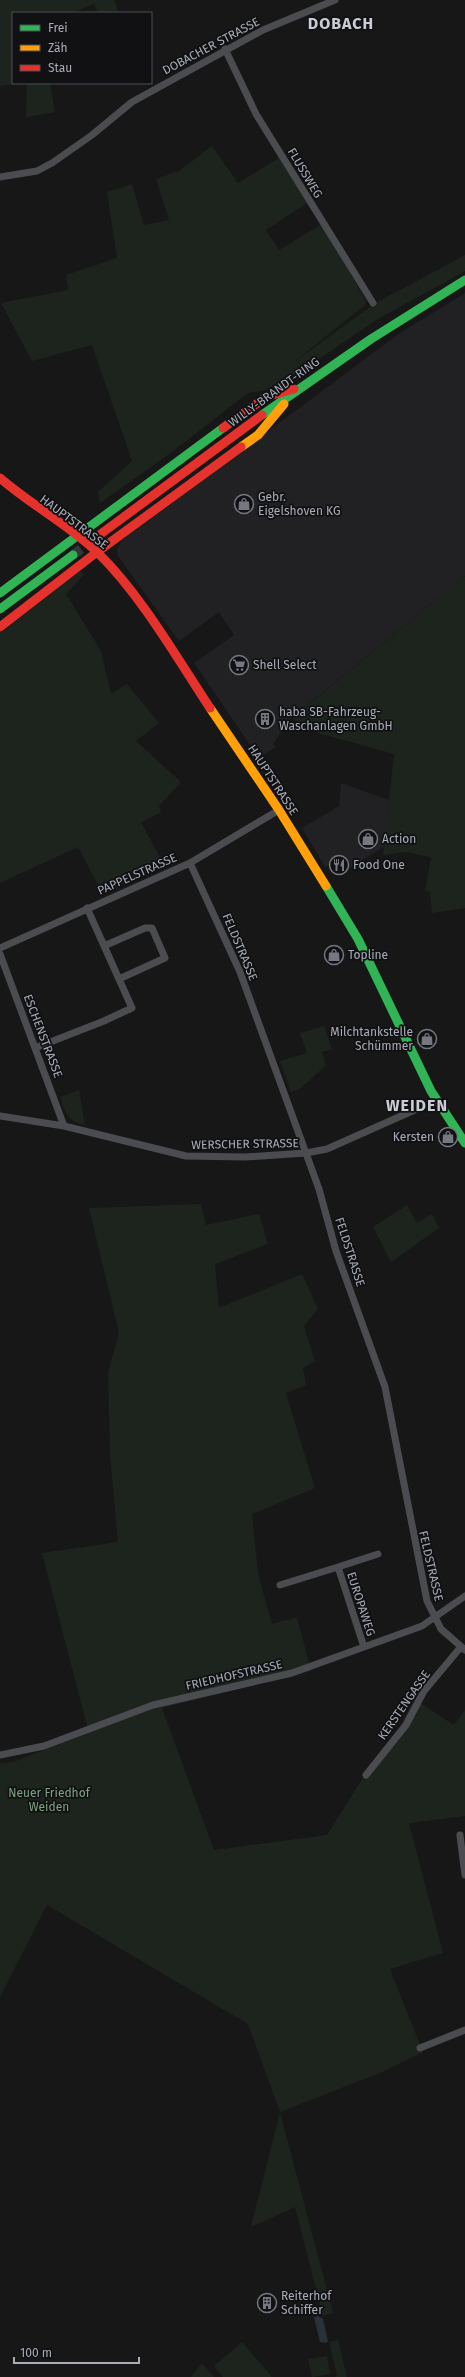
<svg xmlns="http://www.w3.org/2000/svg" width="465" height="2377" viewBox="0 0 465 2377" font-family="'Fira Sans',sans-serif">
	<style>
		.built { fill: #212123 }
		.green { fill: #1d241e }
		.water { fill: #2a3239 }
		.lines { fill: none; stroke-linecap: round; stroke-linejoin: round }
		.secondary-tunnel { stroke: #343537; stroke-width: 10; stroke-dasharray: 10 5; stroke-linecap: butt }
		.street { stroke: #4b4c50; stroke-width: 7 }
		.fast { stroke: #30b455; stroke-width: 9 }
		.slow { stroke: #ff9f0a; stroke-width: 9 }
		.jam { stroke: #e5322d; stroke-width: 9 }
		.labels { text-anchor: middle; dominant-baseline: central; stroke-width: 3.5; stroke-linejoin: round; paint-order: stroke }
		.street-label { font-size: 12px; fill: #a8adb8; stroke: #111113 }
		.poi-label { font-size: 12px; fill: #a8adb8; stroke: #111113; text-anchor: start }
		.park-label { font-size: 12px; fill: #7fa381; stroke: #111113 }
		.district-label { font-size: 16px; font-weight: bold; letter-spacing: 1px; fill: #c9ccd4; stroke: #111113 }
	</style>
	<rect width="100%" height="100%" fill="#171717"/>
	<path class="built" d="M465 293V576L289 720 273 744 276 747 259 758 194 663 234 635 219 612 179 641 118 556 117 550 121 541 397 335Z
		M341 783 389 800 384 847 349 868 342 857 325 867 302 828 339 806Z"/>
	<path class="green" d="M0 0H114L119 13H98L94 4 71 13H13V83H20L0 86Z
		M27 83H50L55 112 26 117Z
		M212 146 238 183 279 158 307 203 266 230 279 250 322 224 366 301 365 305 294 362 374 304 465 255V271L378 319 276 388 248 393 172 452 100 503 98 492 132 461 92 345 32 361 1 303 68 290 66 275 117 258 107 192 132 184 144 225 169 220 156 179 179 171Z
		M80 571 84 574 66 594 101 651 111 694 127 684 159 723 136 741 181 782 159 806 161 812 141 822 164 865 103 894 78 847 0 883V633Z
		M465 576V908L432 913 430 892 425 891 431 857 406 852 383 855 394 754 318 733 292 718Z
		M324 1026 332 1049 322 1052 326 1065 301 1088 291 1092 280 1061 307 1053 300 1033Z
		M79 1090 85 1125C68 1122 65 1112 60 1097Z
		M201 1204 206 1225 259 1214 268 1244 215 1264 219 1308 302 1274 318 1309 304 1326 315 1361 303 1368 306 1385 286 1393 315 1488 252 1514 258 1574 272 1624 297 1617 311 1671 162 1708 214 1850 327 1835 376 1757 400 1727 414 1699 454 1725 465 1710V1816L409 1823 443 1953 390 1969 423 2052 380 2073 280 2112 333 2313 323 2316 295 2207 251 2227 280 2112 248 2024 47 1905 0 1997V1763L13 1762 89 1733 42 1553 118 1542 110 1455 108 1373 119 1333 89 1208Z
		M407 1205 417 1223 432 1214 439 1228 391 1262 373 1227Z
		M338 2340 347 2377H335L337 2375 329 2342Z
		M242 2342 272 2377H223L214 2366Z
		M327 2356 330 2374 312 2377 308 2359Z
		M202 2363 214 2377H191Z"/>
	<path class="water" d="M318 2316 323 2319 328 2341 326 2343 320 2342 314 2317Z"/>
	<g class="lines">
		<path class="secondary-tunnel" d="M73 555 102 533"/>
		<path class="street" d="M225 49 256 114 373 303
			M0 177 37 171 52 163 92 135 132 102 263 30 335 0
			M190 863 240 972 319 1189 336 1251 385 1387 427 1601 441 1629 465 1650
			M104 946 145 928H152L165 958 119 979
			M0 948 190 863 279 810
			M0 954 64 1126
			M35 1048 104 1021 132 1008 87 908
			M0 1116 64 1126 186 1156 245 1157 306 1153 327 1149 437 1100
			M280 1585 338 1567
			M364 1647 338 1567 378 1554
			M0 1755 44 1746 153 1705 292 1673 422 1626 465 1596
			M366 1775 406 1725 424 1691 460 1648
			M460 1835 463 1860H465
			M463 1860 465 1875
			M420 2048 465 2030"/>
		<path class="fast" d="M262 415 371 339 465 280
			M0 593 223 428
			M0 609 73 555
			M326 886 358 939 431 1091 465 1143"/>
		<path class="slow" d="M241 447 258 435 284 404
			M210 708 279 810 326 886"/>
		<path class="jam" d="M223 428 266 397 294 389
			M0 478C31 505 69 525 98 553 141 595 177 658 210 708
			M102 533 262 415
			M0 627 97 552 241 447"/>
	</g>
	<defs>
		<symbol id="shop-ring" viewBox="-11 -11 22 22"><circle r="9.5" fill="#111113" stroke="#757880" stroke-width="1.5"/><path d="M-5-2.5h2.3a2.7 3.5 0 0 1 5.4 0H5L5.5 6h-11ZM-1.5-2.5h3a1.5 2.3 0 0 0-3 0Z" fill="#757880"/></symbol>
		<symbol id="supermarket-ring" viewBox="-11 -11 22 22"><circle r="9.5" fill="#111113" stroke="#757880" stroke-width="1.5"/><path d="M-6-5.5h2.5l.6 2H6L4.5 2H-2.5L-4.4-4H-6ZM-1.5 3.2a1.3 1.3 0 1 0 .1 0ZM3 3.2a1.3 1.3 0 1 0 .1 0Z" fill="#757880"/></symbol>
		<symbol id="building-ring" viewBox="-11 -11 22 22"><circle r="9.5" fill="#111113" stroke="#757880" stroke-width="1.5"/><path d="M-4-6H4V6H1V3H-1V6H-4ZM-2.5-4.3h1.7v1.8h-1.7ZM.8-4.3h1.7v1.8H.8ZM-2.5-1h1.7V.8h-1.7ZM.8-1h1.7V.8H.8Z" fill="#757880"/></symbol>
		<symbol id="restaurant-ring" viewBox="-11 -11 22 22"><circle r="9.5" fill="#111113" stroke="#757880" stroke-width="1.5"/><path d="M-5-6h1v4h1v-4h1v4h1v-4h1v5L-1.5 .5V6h-2V.5L-5-1ZM5-6V6H3V1.5H1.5Q1.5-4 5-6Z" fill="#757880"/></symbol>
	</defs>
	<g fill-rule="evenodd">
		<use href="#shop-ring" x="233" y="493" width="22" height="22"/>
		<use href="#supermarket-ring" x="228" y="654" width="22" height="22"/>
		<use href="#building-ring" x="254" y="708" width="22" height="22"/>
		<use href="#shop-ring" x="357" y="828" width="22" height="22"/>
		<use href="#restaurant-ring" x="328" y="854" width="22" height="22"/>
		<use href="#shop-ring" x="323" y="944" width="22" height="22"/>
		<use href="#shop-ring" x="416" y="1028" width="22" height="22"/>
		<use href="#shop-ring" x="437" y="1126" width="22" height="22"/>
		<use href="#building-ring" x="256" y="2292" width="22" height="22"/>
	</g>
	<g class="labels">
		<g class="street-label">
			<text transform="translate(211 46) rotate(-28)">DOBACHER STRASSE</text>
			<text transform="translate(305 173) rotate(59)">FLUSSWEG</text>
			<text transform="translate(274 392) rotate(-36)">WILLY-BRANDT-RING</text>
			<text transform="translate(74 522) rotate(37)">HAUPTSTRASSE</text>
			<text transform="translate(273 780) rotate(57)">HAUPTSTRASSE</text>
			<text transform="translate(137 874) rotate(-24)">PAPPELSTRASSE</text>
			<text transform="translate(240 947) rotate(67)">FELDSTRASSE</text>
			<text transform="translate(43 1036) rotate(69)">ESCHENSTRASSE</text>
			<text transform="translate(245 1144) rotate(-1)">WERSCHER STRASSE</text>
			<text transform="translate(350 1252) rotate(72)">FELDSTRASSE</text>
			<text transform="translate(431 1566) rotate(77)">FELDSTRASSE</text>
			<text transform="translate(361 1604) rotate(72)">EUROPAWEG</text>
			<text transform="translate(234 1675) rotate(-13)">FRIEDHOFSTRASSE</text>
			<text transform="translate(404 1705) rotate(-55)">KERSTENGASSE</text>
		</g>
		<g class="poi-label">
			<text x="258" y="497">Gebr.<tspan x="258" dy="14">Eigelshoven KG</tspan></text>
			<text x="253" y="665">Shell Select</text>
			<text x="279" y="712">haba SB-Fahrzeug-<tspan x="279" dy="14">Waschanlagen GmbH</tspan></text>
			<text x="382" y="839">Action</text>
			<text x="353" y="865">Food One</text>
			<text x="348" y="955">Topline</text>
			<text x="413" y="1032" text-anchor="end">Milchtankstelle<tspan x="413" dy="14">Schümmer</tspan></text>
			<text x="434" y="1137" text-anchor="end">Kersten</text>
			<text x="281" y="2296">Reiterhof<tspan x="281" dy="14">Schiffer</tspan></text>
		</g>
		<g class="park-label">
			<text x="49" y="1793">Neuer Friedhof<tspan x="49" dy="14">Weiden</tspan></text>
		</g>
		<g class="district-label">
			<text x="341" y="23">DOBACH</text>
			<text x="417" y="1105">WEIDEN</text>
		</g>
	</g>
	<rect x="12" y="12" width="140" height="72" fill="#111113" stroke="#4d4f55"/>
	<rect x="20" y="25" width="20" height="6" fill="#30b455" stroke="#4d4f55"/>
	<text x="48" y="32" font-size="12" fill="#a8adb8">Frei</text>
	<rect x="20" y="45" width="20" height="6" fill="#ff9f0a" stroke="#4d4f55"/>
	<text x="48" y="52" font-size="12" fill="#a8adb8">Zäh</text>
	<rect x="20" y="65" width="20" height="6" fill="#e5322d" stroke="#4d4f55"/>
	<text x="48" y="72" font-size="12" fill="#a8adb8">Stau</text>
	<path d="M14 2357v6h125v-6" fill="none" stroke="#a8adb8" stroke-width="2"/>
	<text x="20" y="2357" font-size="12" fill="#a8adb8" stroke="#111113" stroke-width="3" paint-order="stroke">100 m</text>
</svg>
